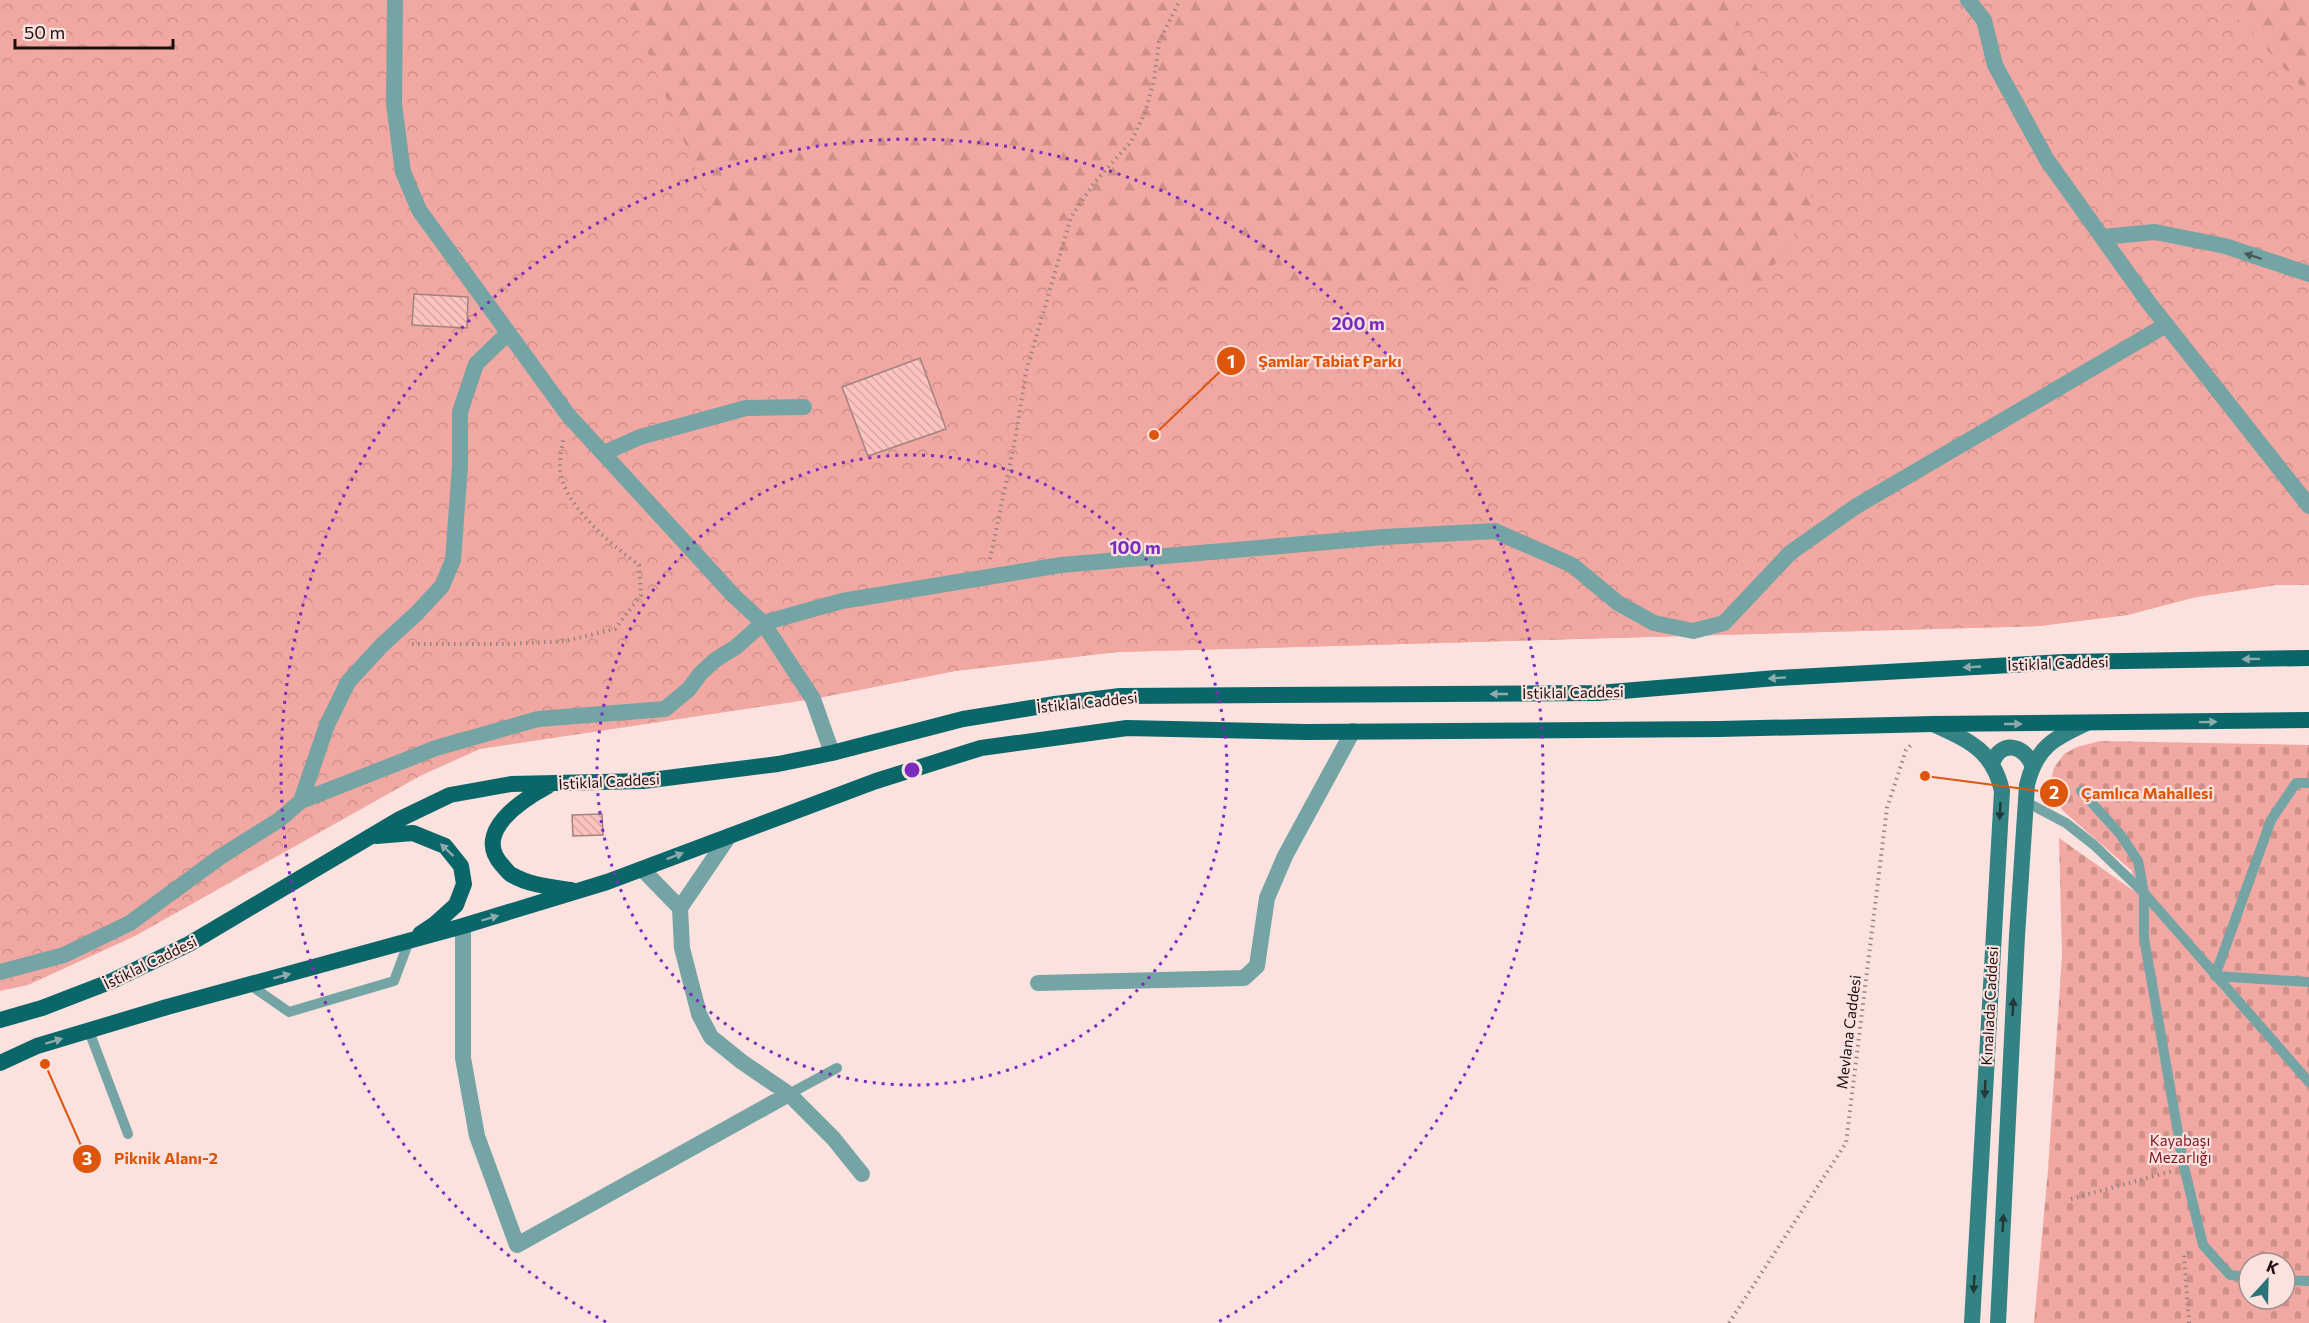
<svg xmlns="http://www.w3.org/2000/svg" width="2309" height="1323" viewBox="0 0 2309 1323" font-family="Commissioner,sans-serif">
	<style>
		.forest { fill: url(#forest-firs) }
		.cemetery { fill: url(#cemetery-stones); fill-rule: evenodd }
		.park { fill: url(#park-crowns) }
		.building { fill: url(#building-back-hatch); stroke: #9f8380; stroke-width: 1.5 }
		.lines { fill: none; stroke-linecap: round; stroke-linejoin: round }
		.path { stroke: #988583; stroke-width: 4; stroke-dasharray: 1.5 4.5; stroke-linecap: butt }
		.service { stroke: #75a4a5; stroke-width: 10 }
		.minor { stroke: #75a4a5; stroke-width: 16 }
		.secondary { stroke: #338284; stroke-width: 16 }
		.primary { stroke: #0b6669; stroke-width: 16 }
		.oneway { fill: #485a5a }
		.oneway2 { fill: #8faaaa }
		.oneway3 { fill: #233838 }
		.ring { fill: none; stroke: #7b2cbf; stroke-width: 3; stroke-dasharray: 3 6 }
		.labels { text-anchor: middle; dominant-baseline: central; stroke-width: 4.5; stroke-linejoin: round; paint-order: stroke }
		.street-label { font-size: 15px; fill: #1a100f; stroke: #fbe2df }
		.park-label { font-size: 15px; fill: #81151c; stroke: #fbe2df }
		.centre { fill: #7b2cbf; stroke: #fbe2df; stroke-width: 3 }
		.ring-label { font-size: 18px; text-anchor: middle; font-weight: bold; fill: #7b2cbf; stroke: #fbe2df; stroke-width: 4.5; stroke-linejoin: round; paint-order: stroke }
		.leader { fill: none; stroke: #de550c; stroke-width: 2 }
		.callout-dot { fill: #de550c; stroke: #fbe2df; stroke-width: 2 }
		.mark-label { font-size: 18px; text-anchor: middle; font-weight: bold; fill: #fff }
		.callout-label { font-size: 16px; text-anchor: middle; font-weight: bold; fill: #de550c; stroke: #fbe2df; stroke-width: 4.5; stroke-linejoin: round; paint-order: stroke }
	</style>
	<defs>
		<pattern id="forest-firs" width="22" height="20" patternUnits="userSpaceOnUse" patternTransform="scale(1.5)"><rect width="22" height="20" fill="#f2a8a2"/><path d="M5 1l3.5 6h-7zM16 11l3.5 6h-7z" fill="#cf908a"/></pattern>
		<pattern id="cemetery-stones" width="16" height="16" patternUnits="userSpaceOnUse" patternTransform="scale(1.5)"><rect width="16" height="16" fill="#f2a8a2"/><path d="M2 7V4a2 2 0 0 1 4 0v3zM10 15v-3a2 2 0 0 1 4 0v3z" fill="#cf908a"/></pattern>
		<pattern id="park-crowns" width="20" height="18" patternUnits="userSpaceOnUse" patternTransform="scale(1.5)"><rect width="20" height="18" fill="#f2a8a2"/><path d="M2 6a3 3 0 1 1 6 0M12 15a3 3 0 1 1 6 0" fill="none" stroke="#cf908a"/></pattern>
		<pattern id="building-back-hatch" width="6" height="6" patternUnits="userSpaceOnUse" patternTransform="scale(1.5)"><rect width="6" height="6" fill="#fdc3be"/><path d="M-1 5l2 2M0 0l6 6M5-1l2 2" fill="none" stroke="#d8a6a2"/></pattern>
	</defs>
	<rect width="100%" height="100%" fill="#fbe2df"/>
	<path class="forest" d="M0 0H2309V585H2276L2196 597 2127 615 2039 626 1117 652 955 671 813 699Z"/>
	<path class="cemetery" d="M2100 741 2309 745V1323H2034L2048 1170 2062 955 2059 838 2134 891 2132 871 2062 810 2050 784 2054 768 2064 754 2077 747ZM2249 1263H2285V1299H2249Z"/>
	<path class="park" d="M0 0H626L743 285 1763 283 1814 203 1729 0H2230L2234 14 2309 95V585H2276L2196 597 2127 615 2039 626 1117 652 955 671 813 699 480 749 420 776 135 936 28 985 0 991Z"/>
	<path class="building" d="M414 294 468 297 467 328 412 325Z
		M920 358 946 429 868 456 842 387Z
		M602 814 603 835 573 836 572 815Z"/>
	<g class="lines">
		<path class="path" d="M990 559 1015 440 1026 372 1071 217 1094 183 1131 142 1146 110 1154 80 1159 42 1180 0
			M412 644H508L565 641 615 629 641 595 639 565C614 547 574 513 563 483 557 469 561 451 564 437
			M2071 1199 2172 1171
			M1729 1323 1846 1143 1887 808 1906 750 1913 743
			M2189 1323 2184 1255 2191 1251"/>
		<path class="service" d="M2309 783H2296L2271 820 2215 976 2309 982
			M2081 791 2120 834 2138 861 2144 893V938L2184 1167 2203 1245 2230 1275 2249 1277
			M2026 802 2066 823 2094 845 2144 893 2309 1082
			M250 985 289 1012 394 981 409 941
			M89 1031 128 1134
			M789 1094 837 1068
			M2285 1280 2309 1281"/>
		<path class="minor" d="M395 0 394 104 403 172 419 210 568 415 734 596 763 623 813 699 832 753
			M1968 0 1984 20 1995 65 2047 160 2149 303 2309 506
			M2102 237 2155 232 2225 246 2309 274
			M604 453 640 437 746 408 804 407
			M301 801 436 748 538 719 665 709 689 689 700 674 715 660 736 647 763 623 842 601 1061 565 1384 537 1495 531 1572 565 1618 603 1654 623 1693 631 1724 623 1790 553 1855 507 2166 325
			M642 869 680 908 729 836
			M463 926V1058L477 1136 517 1245 789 1094 742 1062 711 1037 699 1014 682 948 680 908
			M0 972 64 955 130 923 220 857 279 820 301 801 327 725 348 682 382 645 417 613 442 586 453 560 460 466V412L476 364 508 333
			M1038 983 1244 978 1257 966 1267 898 1285 856 1353 731
			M789 1094 833 1138 862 1174"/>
		<path class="secondary" d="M1933 724C1968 740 1993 750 2002 791L1972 1323
			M1992 764C2000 740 2024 744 2032 765
			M1998 1323 2017 936 2027 785C2036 747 2054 738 2087 723"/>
		<path class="primary" d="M548 786C522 800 472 832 502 865 505 868 508 873 512 875 529 885 551 887 571 890
			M376 836 413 833 445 846 461 866 464 884 456 905 435 924 420 934
			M0 1020 42 1008 112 981 189 944 400 819 450 795 511 784 643 781 778 764 832 753 963 719 1055 704 1120 696 1599 693 1776 678 2064 662 2309 658
			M0 1063 37 1046 167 1007 463 926 607 882 876 781 981 748 1127 728 1306 732 1720 729 1933 724 2309 720"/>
	</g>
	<defs><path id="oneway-solid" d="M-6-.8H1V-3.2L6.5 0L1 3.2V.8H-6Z" transform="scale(1.5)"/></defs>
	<use class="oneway" href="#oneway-solid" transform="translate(2253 256) rotate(-162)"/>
	<g class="oneway2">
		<use href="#oneway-solid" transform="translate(2251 659) rotate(179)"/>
		<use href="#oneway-solid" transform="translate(1972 667) rotate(177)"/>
		<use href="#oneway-solid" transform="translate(1777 678) rotate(176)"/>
		<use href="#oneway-solid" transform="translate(1499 694) rotate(180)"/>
		<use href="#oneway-solid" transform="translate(2208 722) rotate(-1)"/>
		<use href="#oneway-solid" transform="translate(2013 724)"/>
		<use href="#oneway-solid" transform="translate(447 850) rotate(-137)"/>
		<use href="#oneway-solid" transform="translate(675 856) rotate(-21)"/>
		<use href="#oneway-solid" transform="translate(490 918) rotate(-17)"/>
		<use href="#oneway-solid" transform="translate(282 976) rotate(-15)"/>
		<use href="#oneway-solid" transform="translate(54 1041) rotate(-17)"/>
	</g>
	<g class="oneway3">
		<use href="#oneway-solid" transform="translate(2000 811) rotate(93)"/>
		<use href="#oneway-solid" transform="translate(2013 1007) rotate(-87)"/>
		<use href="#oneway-solid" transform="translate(1985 1089) rotate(93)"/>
		<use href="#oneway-solid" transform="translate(2003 1223) rotate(-87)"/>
		<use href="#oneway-solid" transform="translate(1974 1284) rotate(93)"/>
	</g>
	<g class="ring">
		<circle cx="912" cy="770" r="315"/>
		<path d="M606 1322A631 631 0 1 1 1218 1322"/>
	</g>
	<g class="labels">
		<g class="street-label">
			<text transform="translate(2058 663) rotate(-2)">İstiklal Caddesi</text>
			<text transform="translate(1573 692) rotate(-1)">İstiklal Caddesi</text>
			<text transform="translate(1087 702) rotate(-6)">İstiklal Caddesi</text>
			<text transform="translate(609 781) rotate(-3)">İstiklal Caddesi</text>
			<text transform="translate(150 962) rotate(-26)">İstiklal Caddesi</text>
			<text transform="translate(1989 1006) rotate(-87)">Kınalıada Caddesi</text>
			<text transform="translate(1848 1032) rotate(-83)">Mevlana Caddesi</text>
		</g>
		<g class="park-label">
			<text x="2180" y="1140">Kayabaşı<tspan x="2180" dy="17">Mezarlığı</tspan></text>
		</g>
	</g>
	<circle cx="912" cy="770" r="9" class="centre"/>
	<g class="ring-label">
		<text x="1358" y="330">200 m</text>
		<text x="1135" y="554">100 m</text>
	</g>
	<path class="leader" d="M1154 435L1231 361M1925 776L2054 793M45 1064L87 1159"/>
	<g class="callout-dot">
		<circle cx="1154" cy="435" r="6"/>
		<circle cx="1925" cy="776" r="6"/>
		<circle cx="45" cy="1064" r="6"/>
		<circle cx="1231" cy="361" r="15"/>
		<circle cx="2054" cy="793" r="15"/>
		<circle cx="87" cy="1159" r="15"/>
	</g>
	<g class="mark-label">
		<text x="1231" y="368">1</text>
		<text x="2054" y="799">2</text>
		<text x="87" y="1165">3</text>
	</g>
	<g class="callout-label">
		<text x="1330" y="367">Şamlar Tabiat Parkı</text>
		<text x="2147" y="799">Çamlıca Mahallesi</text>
		<text x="166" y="1164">Piknik Alanı-2</text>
	</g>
	<g transform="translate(2267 1281) rotate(22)"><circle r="28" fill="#fbe2df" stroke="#a18e8c" stroke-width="1.5"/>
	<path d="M0-4.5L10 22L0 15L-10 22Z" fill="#287375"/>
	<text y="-9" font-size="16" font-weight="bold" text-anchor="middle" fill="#1a100f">K</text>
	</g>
	<path d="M15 39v9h158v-9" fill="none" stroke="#1a100f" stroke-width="3"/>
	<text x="24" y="39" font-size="18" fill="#1a100f" stroke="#fbe2df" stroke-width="4.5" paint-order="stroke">50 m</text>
</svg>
